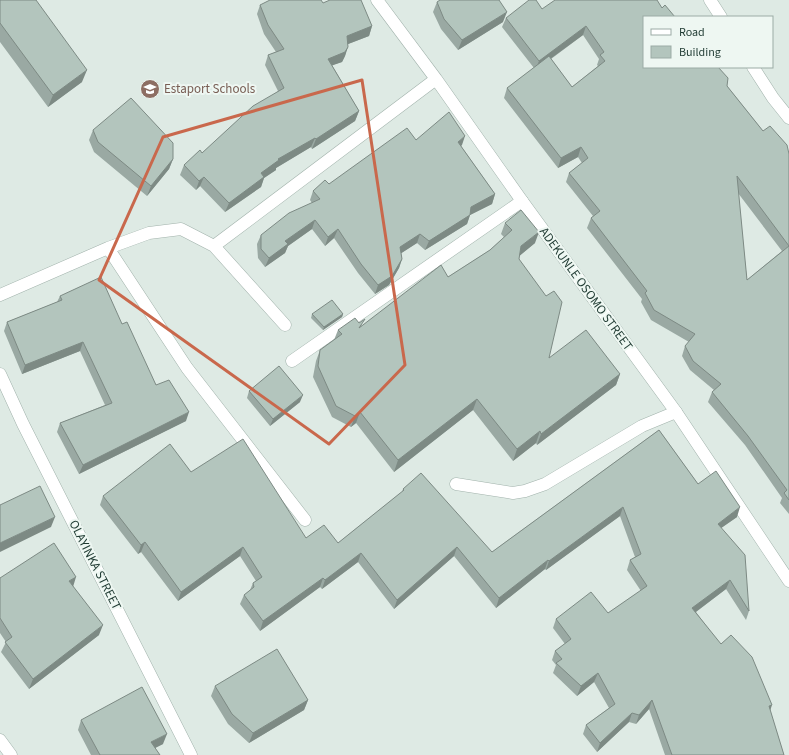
<svg xmlns="http://www.w3.org/2000/svg" width="789" height="755" viewBox="0 0 789 755" font-family="'Source Sans 3',sans-serif">
	<style>
		.lines { fill: none; stroke-linecap: round; stroke-linejoin: round }
		.service-casing { stroke: #a1b2ab; stroke-width: 13 }
		.minor-casing { stroke: #a1b2ab; stroke-width: 13 }
		.service { stroke: #fff; stroke-width: 12 }
		.minor { stroke: #fff; stroke-width: 12 }
		.wall { fill: #9aa9a3; fill-rule: evenodd }
		.shaded-wall { fill: #7d8a84 }
		.building { fill: #b3c5bd; stroke: #7d8a84; fill-rule: evenodd }
		.marked { fill: none; stroke: #c9684c; stroke-width: 3; stroke-linejoin: round }
		.labels { text-anchor: middle; dominant-baseline: central; stroke-width: 4; stroke-linejoin: round; paint-order: stroke }
		.education-label { font-size: 13px; fill: #785e54; stroke: #eef7f2; text-anchor: start }
		.street-label { font-size: 13px; fill: #1f3a32; stroke: #eef7f2 }
	</style>
	<rect width="100%" height="100%" fill="#deeae4"/>
	<g class="lines">
		<defs>
			<path id="service" d="M292 361 522 201
				M456 484 513 493 525 491 545 484 642 426 676 412"/>
			<path id="minor" d="M377 0 436 79 522 201 676 412 789 581
				M710 0 721 17
				M753 67 773 98 789 118
				M214 246 436 79
				M108 248 187 368 305 520
				M0 295 108 248 149 233 181 229 214 246 285 325
				M0 374 23 424 191 755
				M0 740 11 755"/>
		</defs>
		<use href="#service" class="service-casing"/>
		<use href="#minor" class="minor-casing"/>
		<use href="#service" class="service"/>
		<use href="#minor" class="minor"/>
	</g>
	<path class="wall" d="M0 0 82 82 48 107 0 42Z
		M437 2 503 22 458 50 441 29 433 12Z
		M323 3 372 26 369 36 348 44 345 56 342 62 332 65 359 111 355 121 312 149 311 147 276 168V170L264 178 261 187 225 212 200 186 196 190 180 175 184 165 202 153 278 91 265 65 268 55 276 52 264 34 257 14 260 5Z
		M662 8 727 86 763 131 789 154V514L780 503 782 498 745 445 708 402 712 392 714 390 690 370 682 356 685 346 689 342 651 320 641 302 642 299 587 228 591 218 593 216 566 182 569 173 582 163 578 157 558 168 504 98 507 88 534 68 502 27 506 18 542 9ZM583 35 599 59 597 65 598 66 572 87 551 59ZM738 193 782 251 747 280Z
		M93 130 173 159 169 169 147 196 94 152 89 140Z
		M416 140 462 145 461 146 495 194 492 204 470 215 467 224 425 250 417 243 401 253 402 259 399 268 389 285 375 294 358 273 334 238 325 246 312 229 288 246 285 253 265 267 258 258 257 244 261 235 312 203 310 200 313 191 329 184Z
		M505 223 535 243 519 256V259L549 358 620 374 616 385 537 445 536 443 513 461 473 410 394 472 356 423 351 427 332 417 313 377 316 361 320 350 334 340 338 330 359 323 362 326 448 277 490 250 504 237 501 234Z
		M60 296 122 324 156 385 186 421 79 474 57 432 60 423 105 405 80 351 22 374 4 331 7 322 57 302Z
		M312 314H343L342 317 323 330 311 318Z
		M249 391 300 402 270 426 247 398Z
		M659 430 698 484 737 517 721 528 749 611 746 620 726 589 696 612 770 711 784 755H665L649 709 636 724 629 722 597 752 583 734 586 725 609 708 594 682 577 696 553 673 556 665 552 660 555 651 565 644 553 628 556 619 608 613 641 591 627 570 630 560 635 557 620 516 546 570 545 569 496 608 454 556 394 609 358 562 322 589 320 587 260 631 240 604 244 595 250 590 253 583 256 581 240 556 178 601 141 552 138 554 100 505 103 496 191 472 306 538 338 543 402 492 403 489 492 552Z
		M0 578 73 586 99 635 29 689 1 652 6 642 0 633Z
		M215 686 308 700 304 710 249 743 228 724 211 696Z
		M81 720 163 744 155 748 160 755H91L78 730Z"/>
	<path class="shaded-wall" d="M507 12 503 22 458 50 462 40Z
		M372 26 369 36 343 46 347 36Z
		M586 26 583 35 535 70 539 61Z
		M348 47 345 56 342 62 325 68 328 59Z
		M87 70 82 82 48 107 53 95Z
		M359 111 355 121 312 149 316 139Z
		M465 136 462 145 454 151 458 142Z
		M315 138 311 147 276 168V170L264 178 261 187 225 212 229 203 261 173 278 159Z
		M581 147 578 157 558 168 561 158Z
		M173 159 169 169 147 196 151 186Z
		M204 177 200 186 196 190 199 181Z
		M495 194 492 204 470 215 467 224 425 250 429 241 471 207Z
		M315 220 312 229 288 246 285 253 265 267 269 258 285 241Z
		M338 229 334 238 325 246 328 237Z
		M539 232 535 243 517 258 521 246Z
		M420 234 417 243 397 256 400 247Z
		M402 259 399 268 389 285 375 294 378 285Z
		M343 314 342 317 323 330 324 327Z
		M83 342 80 351 22 374 25 365Z
		M620 374 616 385 537 445 541 434Z
		M303 395 300 402 270 426 273 419Z
		M477 399 473 410 394 472 398 460Z
		M189 412 186 421 79 474 83 465Z
		M360 412 356 423 351 427 355 416Z
		M540 431 536 443 513 461 517 449Z
		M623 507 620 516 546 570 549 561Z
		M740 507 737 517 714 533 718 524Z
		M55 517 51 527 0 552V543Z
		M145 542 141 552 138 554 141 545Z
		M243 547 240 556 178 601 181 592Z
		M457 547 454 556 394 609 397 600Z
		M361 553 358 562 322 589 325 580Z
		M548 560 545 569 496 608 499 598Z
		M76 577 73 587 69 581Z
		M323 578 320 587 260 631 263 621Z
		M730 580 726 589 689 617 692 608Z
		M103 625 99 635 29 689 33 679Z
		M598 673 594 682 577 696 581 686Z
		M308 700 304 710 249 743 253 733Z
		M652 700 649 709 636 724 639 715Z
		M772 705 769 714V706Z
		M632 713 629 722 597 752 600 743Z
		M167 734 163 744 147 752 151 742Z"/>
	<path class="building" d="M0 0H36L87 70 53 95 0 23Z
		M270 0H321L323 3 330 0H361L372 26 347 36 348 47 345 52 328 59 359 111 316 139 315 138 278 159 279 160 261 173 264 177 229 203 204 177 199 181 184 165 200 150 202 153 253 106 284 88 268 55 284 49 268 25 260 5Z
		M440 0H499L507 12 462 40 444 19 437 2Z
		M529 0H536L542 9 555 0H657L662 8 665 5 675 17H644V67H718L728 78 727 86 763 131 770 126 787 145 789 154V500L784 493 787 490 748 436 712 392 721 384 693 361 685 346 695 334 654 310 645 293 647 291 591 218 600 211 569 173 588 158 581 147 561 158 507 88 549 56 572 87 605 61 600 55 604 52 586 26 539 61 506 18ZM737 176 789 246 747 280Z
		M131 98 173 143V159L151 186 98 142 93 130Z
		M449 112 465 136 458 142 495 194 471 207 470 215 429 241 420 234 400 247 402 259 392 276 378 285 361 264 338 229 328 237 315 220 285 241 288 244 269 258 261 249V235L289 213 320 199 313 191 325 180 329 184 407 128 416 140Z
		M521 210 539 232 521 246 519 259 546 296 554 291 562 302 549 358 586 330 620 374 541 434 540 431 517 449 477 399 398 460 360 412 355 416 336 406 318 366 320 350 342 334 338 330 355 318 359 323 365 319 359 328 441 265 448 277 490 250 512 230 505 223Z
		M101 277 122 324 127 322 156 385 169 380 189 412 83 465 60 423 112 403 83 342 25 365 7 322 62 300 60 296Z
		M332 300 343 314 324 327 312 314Z
		M279 366 303 395 273 419 249 391Z
		M659 430 698 484 716 471 740 507 718 524 745 555 749 611 730 580 692 608 721 644 731 635 752 657 772 705 769 706 784 755H672L652 700 639 715 632 713 600 743 586 725 615 704 598 673 581 686 556 663 562 659 555 651 571 639 556 619 591 592 608 613 647 586 630 560 641 554 623 507 549 561 548 560 499 598 457 547 397 600 361 553 325 580 323 578 263 621 244 595 254 587 253 583 262 577 243 547 181 592 145 542 141 545 103 496 170 444 191 472 243 439 306 538 324 525 338 543 404 490 403 489 421 473 492 552Z
		M40 486 55 517 0 543V505Z
		M54 543 76 577 69 581 103 625 33 679 5 642 12 637 0 618V578Z
		M277 649 308 700 253 733 232 714 215 686Z
		M142 687 167 734 151 742 160 755H100L81 720Z"/>
	<path class="marked" d="M362 80 405 365 329 444 99 280 163 137Z"/>
	<defs>
		<symbol id="school-disc" viewBox="-11 -11 22 22"><circle r="9.5" fill="#8d6e63" stroke="#eef7f2"/><path d="M0-5L7-2L0 1L-7-2ZM-4 1L0 2.5L4 1V4Q0 6-4 4Z" fill="#fff"/></symbol>
	</defs>
	<g fill-rule="evenodd">
		<use href="#school-disc" x="139" y="78" width="22" height="22"/>
	</g>
	<g class="labels">
		<g class="education-label">
			<text x="164" y="89">Estaport Schools</text>
		</g>
		<g class="street-label">
			<text transform="translate(586 289) rotate(54)">ADEKUNLE OSOMO STREET</text>
			<text transform="translate(95 565) rotate(63)">OLAYINKA STREET</text>
		</g>
	</g>
	<rect x="643" y="16" width="130" height="52" fill="#eef7f2" stroke="#9baba5"/>
	<rect x="651" y="29" width="20" height="6" fill="#ffffff" stroke="#9baba5"/>
	<text x="679" y="36" font-size="12" fill="#1f3a32">Road</text>
	<rect x="651" y="46" width="20" height="12" fill="#b3c5bd" stroke="#9baba5"/>
	<text x="679" y="56" font-size="12" fill="#1f3a32">Building</text>
</svg>
